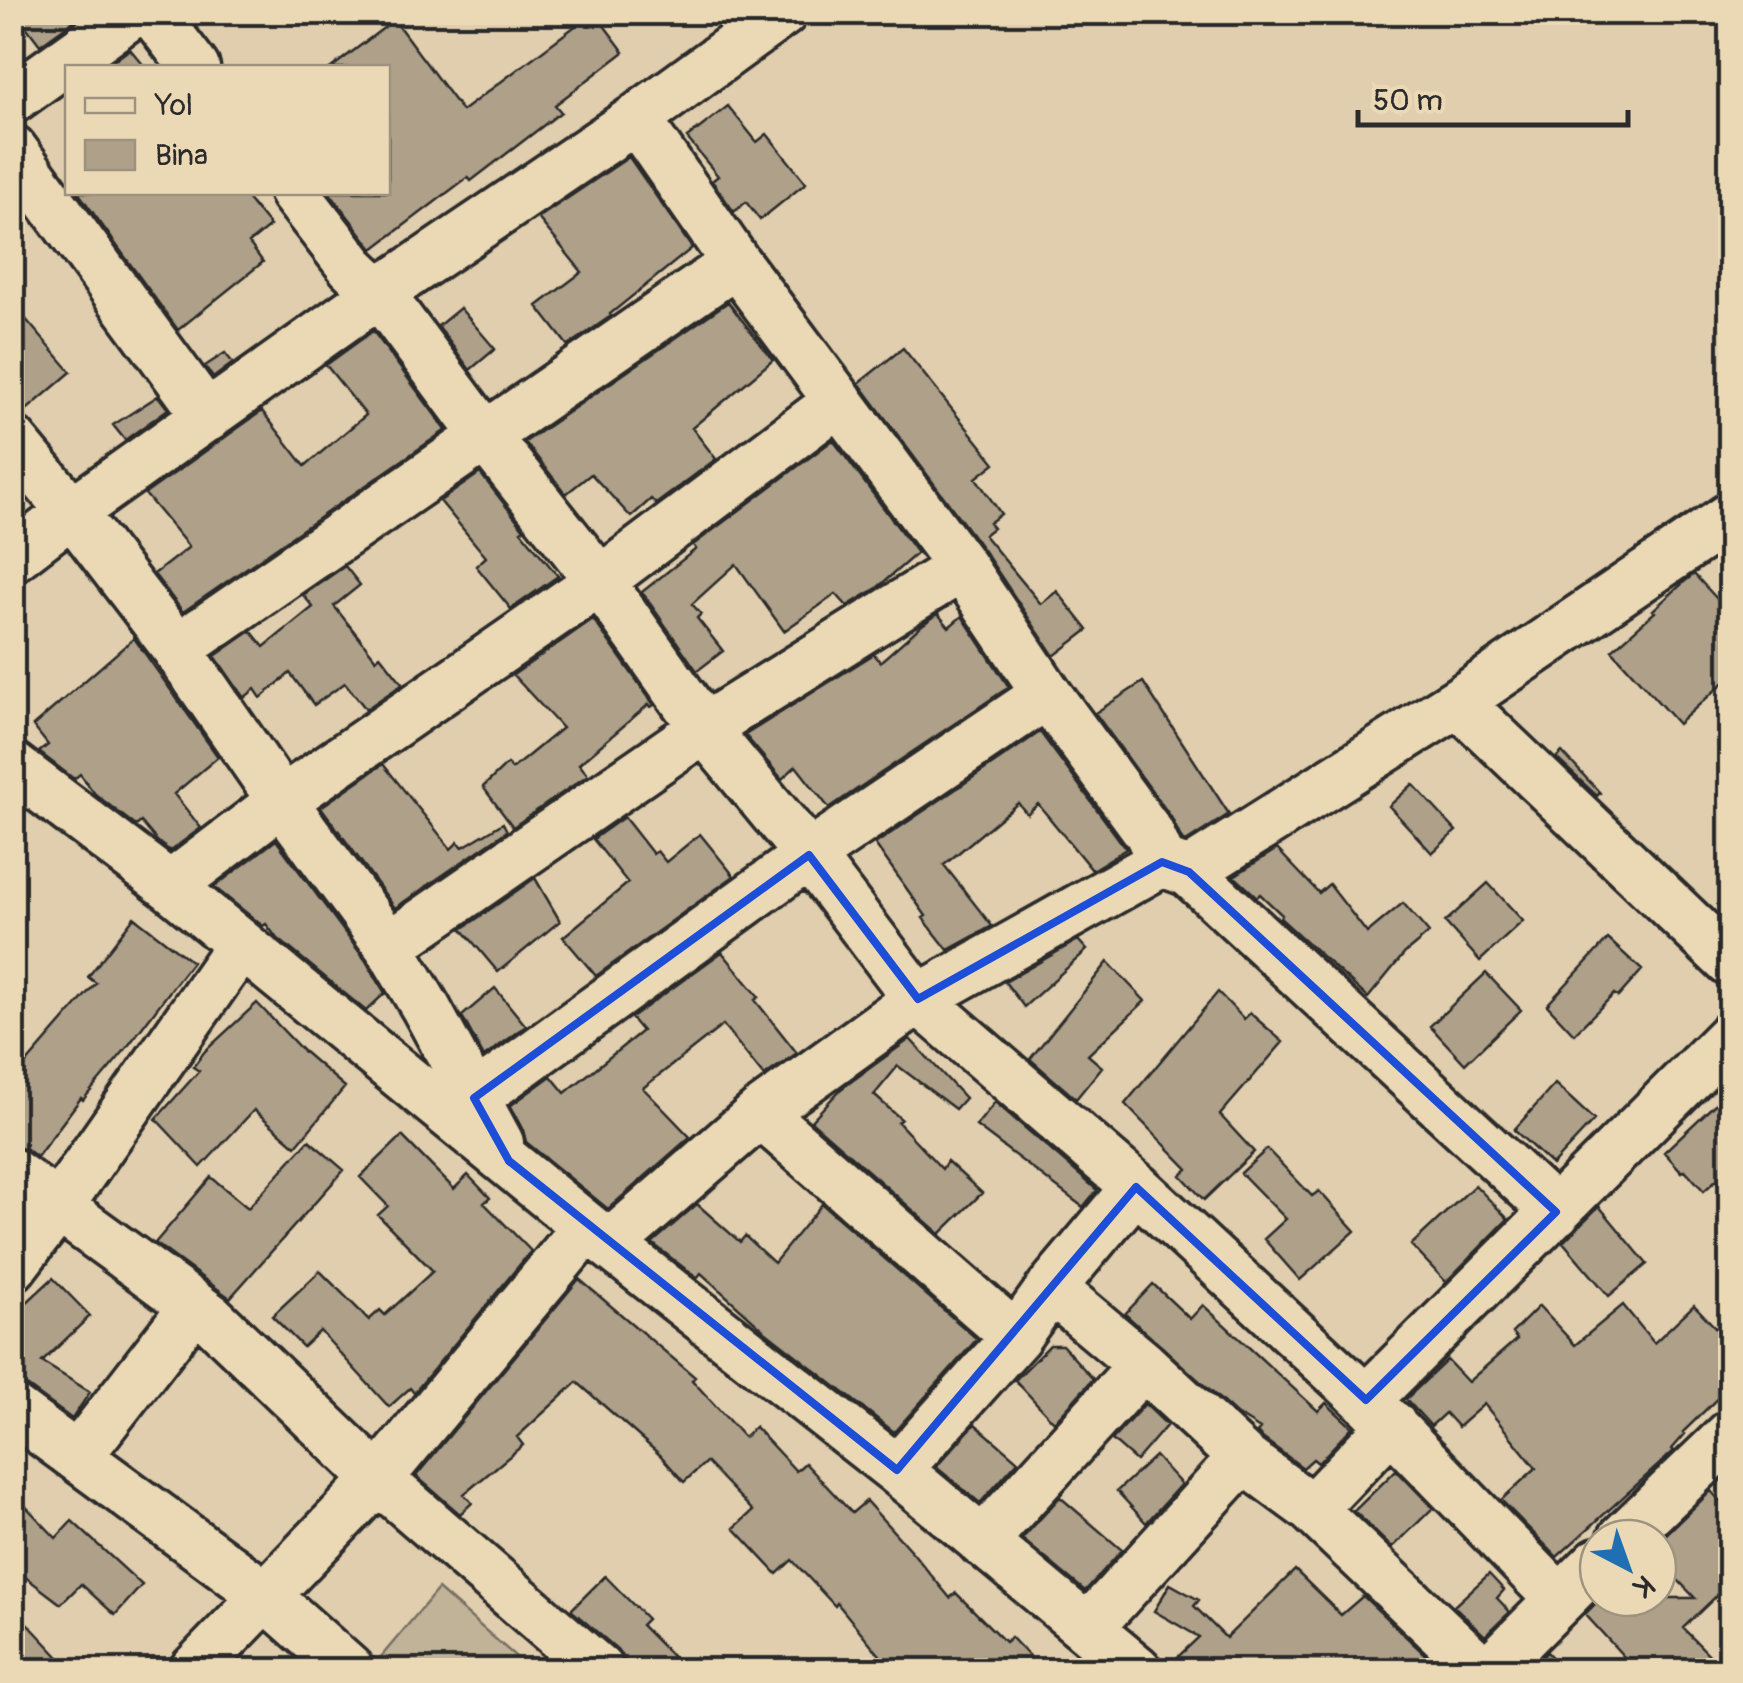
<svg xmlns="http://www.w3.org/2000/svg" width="1743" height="1683" viewBox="0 0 1743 1683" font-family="Pangolin,sans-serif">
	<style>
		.green { fill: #c1b398; stroke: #766f62; stroke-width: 2.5 }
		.building { fill: #aea089; stroke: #2b2b2b; stroke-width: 2.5 }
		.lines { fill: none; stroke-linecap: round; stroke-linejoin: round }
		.minor-casing { stroke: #2b2b2b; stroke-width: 55 }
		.minor { stroke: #ebd9b6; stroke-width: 48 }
		.marked { fill: none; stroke: #1d4ed8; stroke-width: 8; stroke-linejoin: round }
	</style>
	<rect width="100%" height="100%" fill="#e0ceae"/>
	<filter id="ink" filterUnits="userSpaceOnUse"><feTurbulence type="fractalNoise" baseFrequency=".01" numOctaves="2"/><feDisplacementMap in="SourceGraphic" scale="20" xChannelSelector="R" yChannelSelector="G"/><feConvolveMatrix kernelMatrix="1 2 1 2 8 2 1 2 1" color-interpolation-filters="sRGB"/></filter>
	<g filter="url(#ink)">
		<path class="green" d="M438 1589 531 1670H370Z"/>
		<path class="building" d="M15 12H86L40 45Z
			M594 12 624 52 555 105 561 112 471 181 468 177 373 249 329 192H388V68H331L394 20 462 111Z
			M130 49 146 68H104Z
			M728 106 757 142 767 134 806 183 760 220 746 202 734 212 712 181 718 176 687 138Z
			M629 157 692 248 610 314 611 316 568 346 537 306 582 272 538 218Z
			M78 192H242L270 226 249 243 263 262 178 330Z
			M728 302 773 360 692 428 716 459 656 504 651 499 631 517 591 474 566 494 525 442Z
			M12 303 71 372 22 414 12 413Z
			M460 308 495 349 470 370 438 326Z
			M373 331 446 430 183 612 154 574 189 547 145 494 262 411 305 466 366 415 326 365Z
			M903 348 995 463 976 478 1001 514 989 523 993 528 984 535 1041 604 1057 591 1088 630 1054 656 984 551 859 383Z
			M225 353 233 363 213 378 205 366Z
			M158 396 168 409 125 440 113 425Z
			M833 440 917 553 877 588 847 606 836 594 784 631 736 564 692 604 701 614 697 618 723 651 697 671 642 592 696 549 693 545Z
			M480 473 524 529 521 531 558 576 511 609 476 566 486 557 440 501Z
			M345 566 360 585 334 606 376 659 380 655 403 684 366 709 345 683 314 705 290 673 261 698 255 689 244 698 215 656 251 631 264 647 313 607 303 595Z
			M1694 574 1730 613V677L1678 724 1612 650 1655 612 1653 610 1684 582Z
			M938 614 949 627 962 616 1009 687 829 808 796 766 782 779 745 735 874 654 880 662 922 625Z
			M593 619 654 705 651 707 649 704 579 764 588 775 513 827 483 787 507 764 512 769 562 728 513 675Z
			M134 638 218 757 174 794 201 828 170 851 157 841 141 822 136 826 95 794 80 774 74 779 39 752 48 745 33 726Z
			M1143 682 1229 814 1186 842 1182 840 1171 817 1095 713Z
			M1040 732 1126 849 1092 870 1038 804 1027 814 1018 803 944 865 992 926 948 950 923 918 926 916 875 844Z
			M1562 752 1600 793 1597 796 1556 758Z
			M383 764 451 849 458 842 463 847 503 823 507 831 395 908 321 807Z
			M1413 784 1456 831 1432 853 1389 806Z
			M624 817 653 854 657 851 666 862 700 834 734 876 596 976 563 937 628 883 593 839Z
			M276 840 366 961 385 993 366 1011 276 937 266 924 263 926 214 887Z
			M1277 849 1319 893 1329 884 1367 933 1403 903 1429 933 1405 953 1368 998 1280 918 1282 915 1260 894 1257 897 1234 876Z
			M535 878 560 921 498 972 462 929Z
			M1488 883 1523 921 1480 961 1445 922Z
			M134 917 192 962 125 1050 83 1100 81 1098 37 1157 27 1150 12 1146V1080L96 983 88 977Z
			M1608 939 1642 970 1618 997 1614 994 1574 1034 1547 1005Z
			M1078 940 1087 950 1024 1007 1005 982Z
			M722 952 759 997 755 1000 797 1053 764 1076 723 1025 643 1088 690 1137 608 1209 526 1142 523 1130 510 1106 551 1076 565 1093 642 1031 631 1018Z
			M1108 962 1145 1001 1088 1055 1102 1067 1076 1099 1030 1059Z
			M1486 973 1521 1010 1465 1064 1430 1026Z
			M495 988 526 1026 484 1057 462 1016Z
			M1218 992 1244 1019 1250 1013 1283 1042 1220 1115 1254 1152 1204 1200 1181 1175 1188 1169 1125 1104Z
			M257 1003 303 1051 345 1087 296 1146 254 1110 201 1167 156 1119 199 1071 193 1067 205 1051Z
			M910 1039 965 1098 955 1109 898 1066 874 1095 901 1119 898 1122 942 1169 947 1161 982 1193 940 1234 811 1121 841 1089Z
			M1555 1084 1594 1120 1552 1165 1514 1130Z
			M1730 1090V1196L1716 1180 1704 1191 1685 1170 1682 1172 1664 1152Z
			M995 1102 1097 1190 1083 1207 976 1126Z
			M402 1136 454 1189 468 1175 490 1198 484 1203 531 1251 414 1393 410 1388 389 1407 320 1331 303 1347 272 1316 320 1271 369 1320 380 1310 385 1315 433 1271 378 1215 388 1206 360 1177Z
			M309 1140 344 1170 230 1298 155 1243 211 1177 248 1208Z
			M1267 1149 1312 1196 1319 1191 1355 1231 1300 1280 1264 1239 1286 1219 1241 1173Z
			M1475 1185 1508 1219 1446 1282 1411 1245Z
			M697 1204 740 1242 745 1236 774 1263 822 1204 977 1339 894 1432 765 1331 701 1273 697 1278 652 1243Z
			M1599 1206 1647 1264 1609 1296 1563 1242Z
			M53 1278 90 1316 42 1362 90 1392 72 1419 28 1387 12 1382V1316Z
			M579 1279 695 1377 692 1380 744 1437 755 1427 796 1471 805 1463 852 1513 866 1501 913 1553 950 1598 956 1593 1005 1642 1011 1637 1042 1670H892L837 1603 835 1606 792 1560 777 1574 734 1528 753 1511 706 1462 684 1482 660 1455 577 1382 517 1437 523 1445 464 1494 472 1503 460 1514 416 1476Z
			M1153 1284 1190 1319 1203 1305 1318 1411 1326 1403 1352 1427 1318 1463 1313 1459 1303 1468 1261 1437 1257 1433 1260 1429 1236 1414 1125 1314Z
			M1623 1305 1654 1343 1694 1305 1730 1343V1386L1683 1432 1685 1434 1672 1449 1674 1451 1557 1557 1501 1500 1536 1468 1484 1404 1458 1427 1445 1413 1431 1426 1406 1399 1447 1360 1468 1382 1517 1339 1512 1333 1539 1306 1575 1345Z
			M1050 1345H1062L1093 1379 1054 1422 1015 1380Z
			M1145 1404 1167 1425 1136 1461 1112 1440Z
			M975 1424 1018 1461 980 1503 936 1467Z
			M1155 1456 1181 1484 1146 1523 1117 1491Z
			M1396 1470 1433 1508 1392 1548 1354 1511Z
			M1711 1491 1730 1512V1583L1683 1628 1724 1670H1636L1585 1614 1601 1598H1695L1658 1559V1542Z
			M12 1492 56 1538 72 1521 142 1585 115 1615 81 1584 61 1604 12 1567Z
			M1060 1497 1122 1550 1085 1591 1022 1539Z
			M1295 1570 1341 1615 1363 1596 1435 1664 1430 1670H1164L1199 1637 1154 1611 1170 1584 1199 1600 1194 1606 1226 1638Z
			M1489 1574 1504 1590 1497 1598 1510 1612 1485 1636 1454 1606Z
			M605 1576 647 1619 641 1625 686 1670H626L625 1660 617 1649 571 1610Z
			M12 1607 71 1670H12Z
			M1547 1652 1564 1670H1528Z"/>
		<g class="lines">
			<defs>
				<path id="minor" d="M152 12 195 68
					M12 99 134 12
					M636 119 736 263 962 567 1047 694 1149 833 1162 862 1189 872 1556 1212
					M12 149 208 417
					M294 192 352 267 379 293 486 437 600 581 704 728 809 855 918 999 1136 1187 1366 1400 1559 1599
					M12 440 72 512 177 649 282 801 389 946 426 1008 499 1143
					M12 558 72 512 379 293 636 119 783 12
					M177 649 736 263
					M1458 702 1730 962
					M12 766 170 886 587 1227 897 1470 1137 1670
					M1189 872 1458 702 1730 517
					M170 886 282 801 600 581 839 401
					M389 946 704 728 962 567
					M474 1098 809 855 1047 694
					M760 1113 1016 1337
					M12 1173 211 1318 378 1479 599 1670
					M610 1244 760 1113 918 999 1162 862
					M12 1267 58 1207 240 946
					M1051 1288 1143 1365 1243 1458 1312 1509 1481 1670
					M1366 1400 1730 1037
					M12 1409 266 1596 349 1670
					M77 1457 194 1306
					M897 1470 1016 1337 1051 1288 1136 1187
					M1312 1509 1392 1425
					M1623 1538 1730 1435
					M982 1542 1143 1365
					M1088 1628 1243 1458
					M194 1670 378 1479 587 1227
					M1490 1670 1598 1562"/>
			</defs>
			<use href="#minor" class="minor-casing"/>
			<use href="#minor" class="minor"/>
		</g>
	</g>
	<path class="marked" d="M809 855 918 999 1162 862 1189 872 1556 1212 1366 1400 1136 1187 897 1470 509 1161 474 1098Z"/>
	<rect width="1743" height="1683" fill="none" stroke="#ebd9b6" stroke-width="50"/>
	<rect x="25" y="25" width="1693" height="1633" fill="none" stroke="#2b2b2b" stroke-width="4" filter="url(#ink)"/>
	<rect x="65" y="65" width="325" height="130" fill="#ebd9b6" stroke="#9e937e" stroke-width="2.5"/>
	<rect x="85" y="98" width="50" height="15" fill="#ebd9b6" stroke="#9e937e" stroke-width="2.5"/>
	<text x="155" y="115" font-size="30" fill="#2b2b2b">Yol</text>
	<rect x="85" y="140" width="50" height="30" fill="#aea089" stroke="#9e937e" stroke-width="2.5"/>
	<text x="155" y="165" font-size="30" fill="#2b2b2b">Bina</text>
	<g transform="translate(1628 1568) rotate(139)"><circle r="48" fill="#ebd9b6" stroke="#9e937e" stroke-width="2.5"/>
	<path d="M0-8L18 38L0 25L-18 38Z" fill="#1f6fb2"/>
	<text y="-15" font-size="28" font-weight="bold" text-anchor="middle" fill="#2b2b2b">K</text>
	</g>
	<path d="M1358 110v15h270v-15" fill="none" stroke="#2b2b2b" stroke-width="5"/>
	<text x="1373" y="110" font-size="30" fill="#2b2b2b" stroke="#ebd9b6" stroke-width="8" paint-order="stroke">50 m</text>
</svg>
